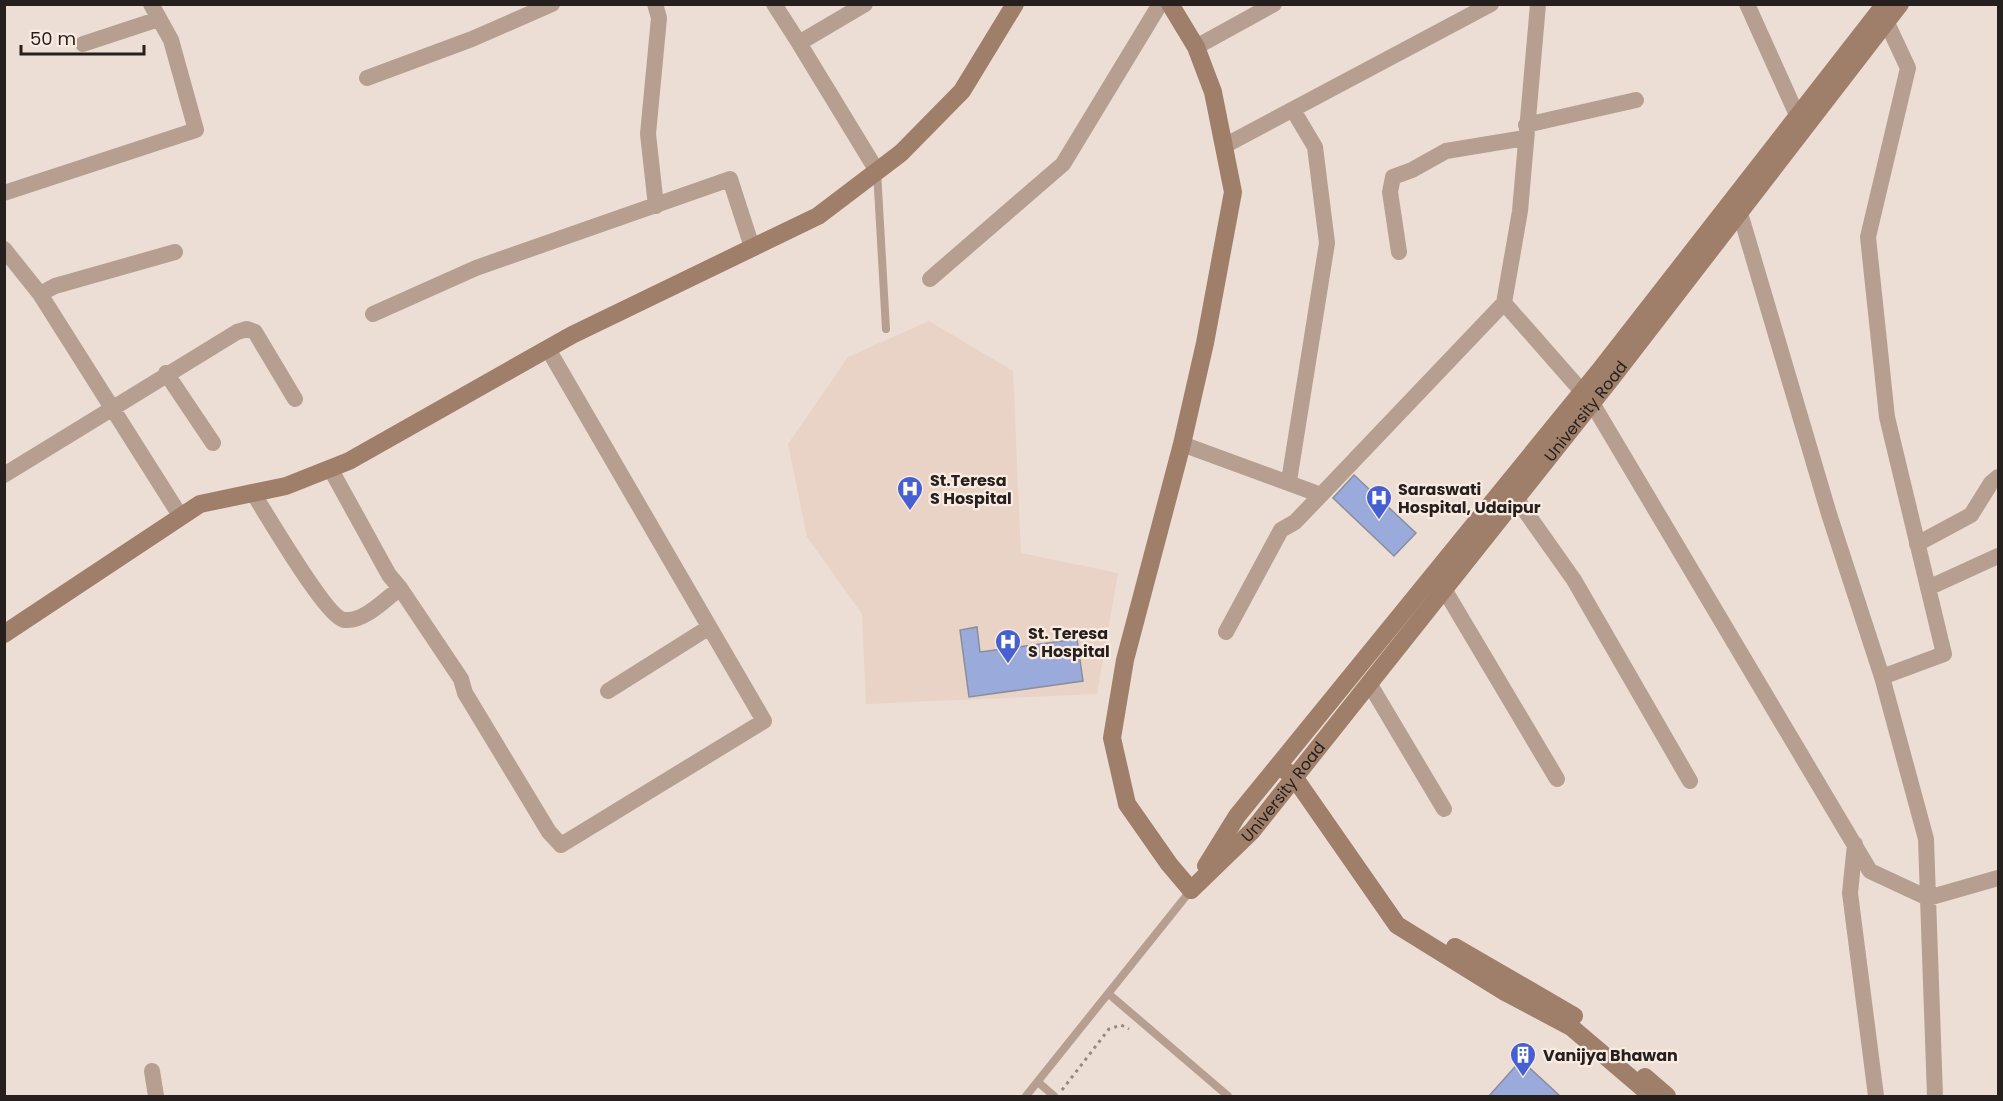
<svg xmlns="http://www.w3.org/2000/svg" width="2003" height="1101" viewBox="0 0 2003 1101" font-family="Poppins,sans-serif">
	<style>
		.built { fill: #e9d3c6 }
		.building { fill: #99aadb; stroke: #8a8e9b; stroke-width: 1.5 }
		.lines { fill: none; stroke-linecap: round; stroke-linejoin: round }
		.path { stroke: #938982; stroke-width: 3; stroke-dasharray: 3 4.5; stroke-linecap: butt }
		.lane { stroke: #b69f91; stroke-width: 8 }
		.street { stroke: #b69f91; stroke-width: 16 }
		.secondary { stroke: #a07f6a; stroke-width: 18 }
		.labels { text-anchor: middle; dominant-baseline: central; stroke-width: 4.5; stroke-linejoin: round; paint-order: stroke }
		.street-label { font-size: 16px; fill: #25201d; stroke: #faebe2 }
		.poi-label { font-size: 16px; font-weight: bold; fill: #25201d; stroke: #faebe2; text-anchor: start }
	</style>
	<rect width="100%" height="100%" fill="#ecded5"/>
	<path class="built" d="M929 321 1013 371 1021 553 1118 573 1097 694 866 704 862 614 807 537 788 444 848 357Z"/>
	<path class="building" d="M1354 475 1416 533 1394 556 1333 498Z
		M977 627 980 652 1077 639 1083 681 969 697 960 630Z
		M1521 1060 1560 1096H1489Z"/>
	<g class="lines">
		<path class="path" d="M1062 1090 1109 1029 1121 1025 1129 1029"/>
		<path class="lane" d="M877 171 886 329
			M1110 995 1228 1096
			M1038 1082 1054 1096
			M1026 1096 1191 890"/>
		<path class="street" d="M655 4 659 18 648 134 656 206
			M774 4 799 43
			M865 4 799 43 877 171
			M1747 4 1797 115
			M83 44 159 19
			M1196 47 1274 4
			M367 78 472 39 552 4
			M1526 125 1636 100
			M1224 146 1491 4
			M4 193 196 130 171 40 151 4
			M1740 213 1829 514 1882 677 1944 654 1887 417 1868 237 1908 68 1887 23
			M4 249 40 294 181 517
			M1399 252 1390 192 1393 177 1412 170 1446 151 1525 138
			M930 279 1063 164 1160 4
			M40 294 55 286 175 252
			M1504 303 1520 211 1538 4
			M373 314 476 268 730 179 752 247
			M166 373 213 443
			M1182 444 1321 495 1504 303 1592 403 1870 871 1928 898 1935 1096
			M330 468 389 575 400 588 461 679 465 693 549 832 561 845 764 721 548 349
			M4 475 237 332 247 329 255 332 295 399
			M1289 481 1327 243 1315 147 1293 110
			M253 493C266 513 327 619 345 620 364 622 386 599 400 588
			M1516 498 1574 580 1690 781
			M1917 544 1971 515 1991 483 1998 477
			M1928 588 1998 556
			M1444 589 1557 779
			M1226 632 1281 530 1295 522 1321 495
			M1882 677 1926 839 1928 898 1998 878
			M1369 683 1444 809
			M608 691 708 628
			M1855 844 1850 893 1876 1096
			M152 1071 156 1096"/>
		<g class="secondary">
			<path d="M1170 4 1196 47 1213 92 1233 192 1205 343 1182 444 1125 660 1112 738 1127 804 1169 864 1191 890"/>
			<path d="M4 634 200 504 286 486 349 461 572 335 818 216 901 153 962 91 1015 4"/>
			<path d="M1286 771 1294 777 1397 925 1505 992 1571 1027 1652 1096"/>
			<path d="M1206 866 1237 816 1600 370 1885 4"/>
			<path id="s1" d="M1191 890 1252 831 1611 379 1900 4"/>
			<path d="M1455 947 1574 1016"/>
			<path d="M1645 1077 1667 1096"/>
		</g>
	</g>
	<defs>
		<symbol id="hospital-pin" viewBox="-11 -11 22 30"><path d="M0 17L-7.5 6A9.5 9.5 0 1 1 7.5 6Z" fill="#465fd2" stroke="#faebe2"/><path d="M-5-5h3v3.5h4V-5h3V5h-3V1.5h-4V5h-3Z" fill="#fff"/></symbol>
		<symbol id="building-pin" viewBox="-11 -11 22 30"><path d="M0 17L-7.5 6A9.5 9.5 0 1 1 7.5 6Z" fill="#465fd2" stroke="#faebe2"/><path d="M-4-6H4V6H1V3H-1V6H-4ZM-2.5-4.3h1.7v1.8h-1.7ZM.8-4.3h1.7v1.8H.8ZM-2.5-1h1.7V.8h-1.7ZM.8-1h1.7V.8H.8Z" fill="#fff"/></symbol>
	</defs>
	<g fill-rule="evenodd">
		<use href="#hospital-pin" x="895" y="474" width="30" height="40"/>
		<use href="#hospital-pin" x="1364" y="483" width="30" height="40"/>
		<use href="#hospital-pin" x="993" y="627" width="30" height="40"/>
		<use href="#building-pin" x="1508" y="1040" width="30" height="40"/>
	</g>
	<g class="labels">
		<g class="street-label">
			<text stroke="none"><textPath href="#s1" startOffset="621">University Road</textPath></text>
			<text stroke="none"><textPath href="#s1" startOffset="135">University Road</textPath></text>
		</g>
		<g class="poi-label">
			<text x="930" y="480">St.Teresa<tspan x="930" dy="18">S Hospital</tspan></text>
			<text x="1398" y="489">Saraswati<tspan x="1398" dy="18">Hospital, Udaipur</tspan></text>
			<text x="1028" y="633">St. Teresa<tspan x="1028" dy="18">S Hospital</tspan></text>
			<text x="1543" y="1055">Vanijya Bhawan</text>
		</g>
	</g>
	<rect width="2003" height="1101" fill="none" stroke="#25201d" stroke-width="12"/>
	<path d="M21 45v9h123v-9" fill="none" stroke="#25201d" stroke-width="3"/>
	<text x="30" y="45" font-size="18" fill="#25201d" stroke="#faebe2" stroke-width="4.5" paint-order="stroke">50 m</text>
</svg>
